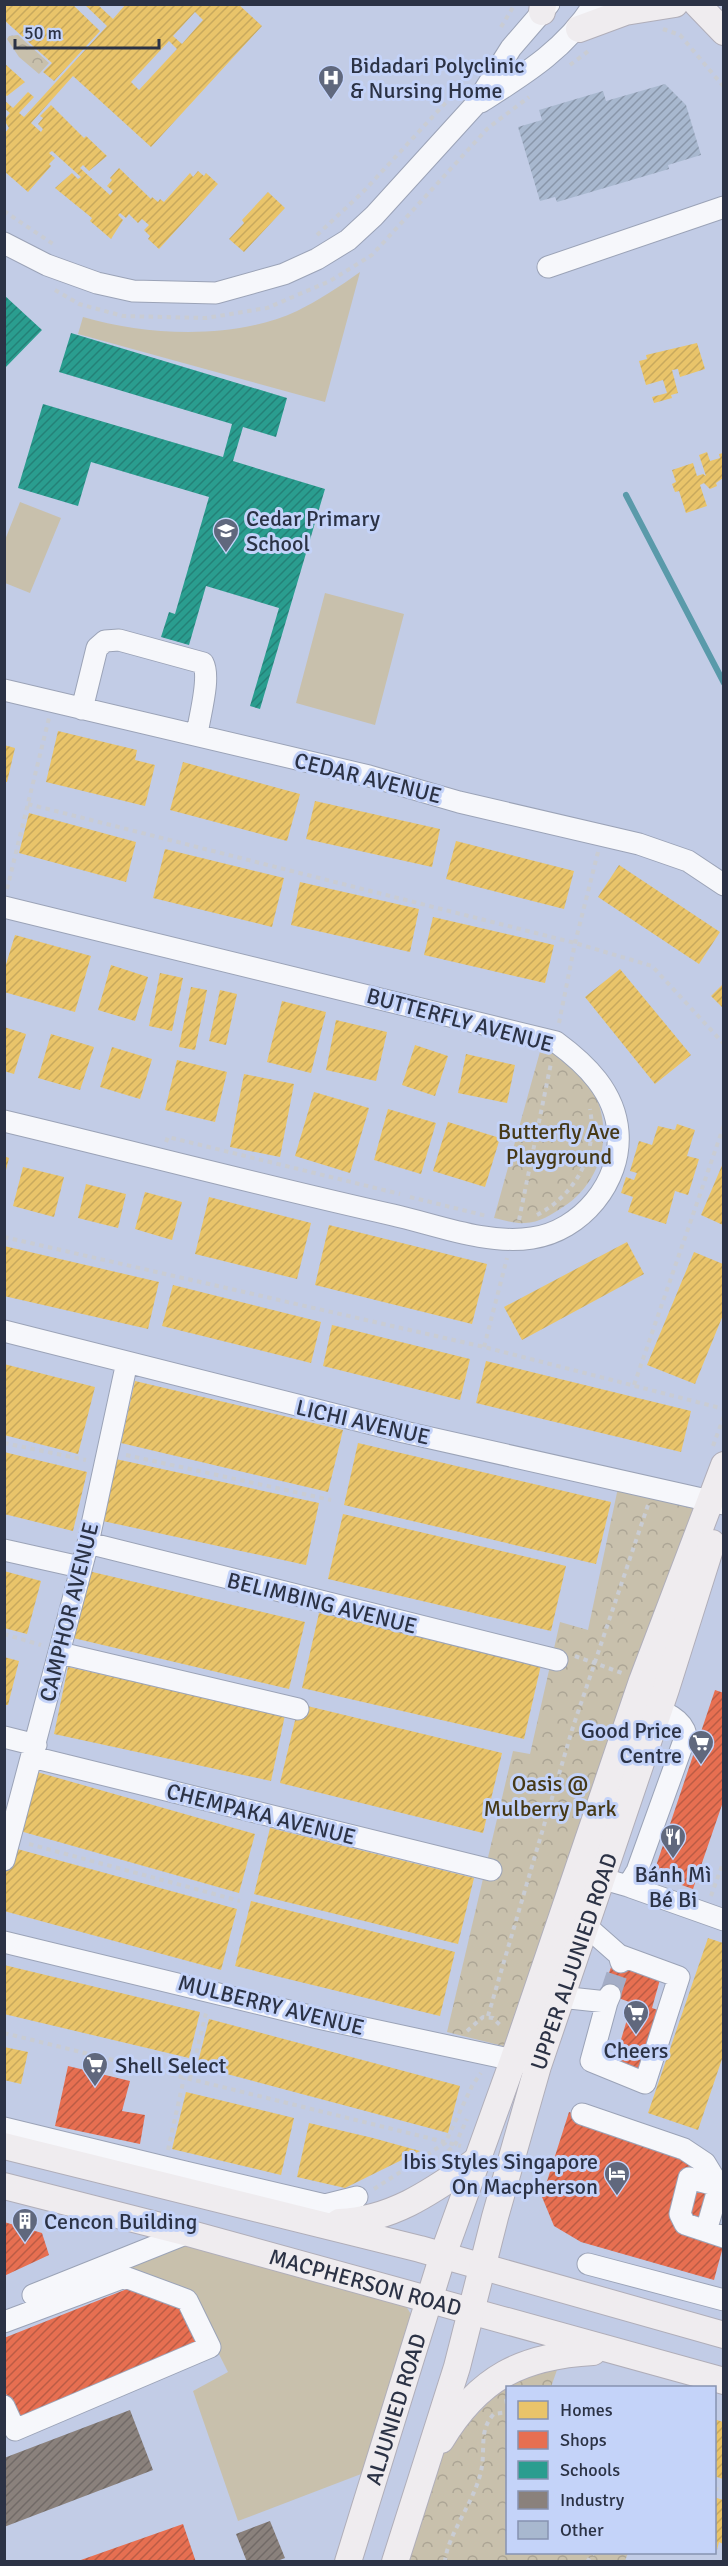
<svg xmlns="http://www.w3.org/2000/svg" width="728" height="2566" viewBox="0 0 728 2566" font-family="Signika,sans-serif">
	<style>
		.green { fill: #c8c0ac }
		.park { fill: url(#park-crowns) }
		.homes { fill: url(#homes-hatch); fill-rule: evenodd }
		.shops { fill: url(#shops-hatch) }
		.schools { fill: url(#schools-hatch) }
		.industry { fill: url(#industry-hatch) }
		.lines { fill: none; stroke-linecap: round; stroke-linejoin: round }
		.stream { stroke: #5a9aaa; stroke-width: 6 }
		.building { fill: url(#building-hatch) }
		.minor-tunnel { stroke: #a4adc6; stroke-width: 21; stroke-dasharray: 21 10; stroke-linecap: butt }
		.minor-casing { stroke: #9ba3b7; stroke-width: 23 }
		.major-casing { stroke: #b0aeb9; stroke-width: 28 }
		.path { stroke: #c9ccd3; stroke-width: 4; stroke-dasharray: 4.5 4.5; stroke-linecap: butt }
		.minor { stroke: #f6f7fb; stroke-width: 21 }
		.major { stroke: #efecef; stroke-width: 26 }
		.labels { text-anchor: middle; dominant-baseline: central; stroke-width: 6; stroke-linejoin: round; paint-order: stroke }
		.poi-label { font-size: 22px; fill: #2b3245; stroke: #c4d3f9; text-anchor: start }
		.street-label { font-size: 22px; fill: #2b3245; stroke: #c4d3f9 }
		.park-label { font-size: 22px; fill: #463917; stroke: #c4d3f9 }
	</style>
	<defs>
		<pattern id="park-crowns" width="20" height="18" patternUnits="userSpaceOnUse" patternTransform="scale(1.5)"><rect width="20" height="18" fill="#c8c0ac"/><path d="M2 6a3 3 0 1 1 6 0M12 15a3 3 0 1 1 6 0" fill="none" stroke="#aca595"/></pattern>
		<pattern id="homes-hatch" width="6" height="6" patternUnits="userSpaceOnUse" patternTransform="scale(1.5)"><rect width="6" height="6" fill="#e9c46a"/><path d="M-1 1l2-2M0 6l6-6M5 7l2-2" fill="none" stroke="#c8a95d"/></pattern>
		<pattern id="shops-hatch" width="6" height="6" patternUnits="userSpaceOnUse" patternTransform="scale(1.5)"><rect width="6" height="6" fill="#e76f51"/><path d="M-1 1l2-2M0 6l6-6M5 7l2-2" fill="none" stroke="#bb5c45"/></pattern>
		<pattern id="schools-hatch" width="6" height="6" patternUnits="userSpaceOnUse" patternTransform="scale(1.5)"><rect width="6" height="6" fill="#2a9d8f"/><path d="M-1 1l2-2M0 6l6-6M5 7l2-2" fill="none" stroke="#248177"/></pattern>
		<pattern id="industry-hatch" width="6" height="6" patternUnits="userSpaceOnUse" patternTransform="scale(1.5)"><rect width="6" height="6" fill="#8a817c"/><path d="M-1 1l2-2M0 6l6-6M5 7l2-2" fill="none" stroke="#716a67"/></pattern>
		<pattern id="building-hatch" width="6" height="6" patternUnits="userSpaceOnUse" patternTransform="scale(1.5)"><rect width="6" height="6" fill="#a8b8cf"/><path d="M-1 1l2-2M0 6l6-6M5 7l2-2" fill="none" stroke="#8996aa"/></pattern>
	</defs>
	<rect width="100%" height="100%" fill="#c2cce6"/>
	<path class="green" d="M360 272 325 402 78 334 83 317C147 336 235 340 297 311 319 300 339 287 360 272Z
		M20 502 61 518 30 593 5 583V540Z
		M325 593 404 614 375 725 296 703Z
		M188 2242 404 2303 414 2319 369 2471 238 2521 193 2391 228 2372 188 2293 115 2267Z"/>
	<path class="park" d="M18 35 49 63 39 74 19 57 7 39 9 36Z
		M541 1048C549 1051 559 1054 566 1059 617 1097 616 1173 563 1207 552 1214 539 1223 525 1223 516 1224 503 1220 494 1218Z
		M619 1483 700 1503 511 2048 447 2032 513 1751 530 1754 560 1622 588 1630Z
		M558 2367 551 2387 508 2388V2552L628 2553 625 2561 406 2562 437 2461 450 2443 500 2390 515 2381Z"/>
	<path class="homes" d="M4 4H72L100 31 54 81 43 72 52 63 4 20Z
		M84 4H97L113 19 126 4H238L262 26 151 147 73 76 31 123 41 132 43 129 38 124 43 118 40 116 51 105 84 138 86 136 107 156 89 171 83 165 80 168 110 195 113 191 107 186 112 180 110 178 119 168 151 199 152 197 158 202 160 199 164 202 190 173 193 177 198 171 204 176 206 173 218 184 159 249 148 239 150 236 144 230 149 225 142 219 138 223 129 214 126 218 120 213 118 215 123 220 111 239 90 221 92 218 55 188 72 173 78 179 81 177 52 151 49 153 55 158 49 164 51 166 28 192 4 171V134L9 128 4 120 10 113 4 108V100L13 108 28 92 34 97 19 113 24 117 107 26ZM195 12 203 20 182 44 173 36ZM169 41 177 49 139 90 131 82Z
		M4 63 25 82 7 96 4 94Z
		M268 192 285 208 244 252 229 239 244 223 242 220Z
		M697 343 705 369 680 377 678 369 672 370 678 393 671 395 672 398 654 403 652 397 667 393 663 380 646 385 639 361 647 359 646 355Z
		M707 452 710 461 720 458 719 454 723 453V478L716 483 717 486 710 489 704 483 700 485 707 506 686 513 679 491 675 492 672 484 676 482 672 470 693 463 697 476 703 474 706 476 699 455Z
		M58 731 137 750 135 760 155 765 145 806 46 782Z
		M4 745 15 748 7 782H4Z
		M183 762 300 794 287 841 170 810Z
		M315 801 440 829 432 867 306 839Z
		M29 813 136 842 126 882 19 853Z
		M456 841 574 871 564 909 446 879Z
		M165 849 284 878 272 927 153 898Z
		M619 865 720 932 699 964 598 897Z
		M300 882 419 909 410 952 291 925Z
		M433 917 554 945 545 983 424 955Z
		M15 935 91 956 75 1012 4 992V971Z
		M111 965 148 977 135 1021 98 1010Z
		M620 969 691 1055 655 1084 585 997Z
		M160 973 183 978 172 1031 149 1026Z
		M723 984V1008L711 996Z
		M191 987 207 990 195 1050 179 1047Z
		M220 990 237 994 226 1045 209 1041Z
		M282 1001 326 1012 311 1073 267 1062Z
		M336 1020 387 1032 376 1081 326 1070Z
		M4 1027 26 1034 14 1074 4 1071Z
		M51 1034 94 1047 80 1090 38 1078Z
		M415 1045 448 1056 435 1096 402 1085Z
		M112 1047 152 1059 140 1099 100 1087Z
		M466 1054 515 1065 507 1103 458 1093Z
		M177 1060 227 1072 215 1122 165 1110Z
		M244 1074 294 1084 280 1157 230 1147Z
		M314 1092 369 1108 350 1173 295 1156Z
		M388 1109 436 1123 421 1174 374 1160Z
		M448 1122 500 1138 485 1187 433 1171Z
		M677 1124 695 1130 687 1156 699 1159 688 1195 675 1191 666 1224 628 1212 633 1197 621 1193 626 1177 634 1180 637 1173 630 1171 639 1141 652 1145 658 1126 675 1130Z
		M4 1156 9 1158 5 1174H4Z
		M723 1163V1225L701 1215Z
		M23 1167 64 1177 54 1217 13 1206Z
		M86 1184 126 1194 118 1228 78 1218Z
		M145 1192 182 1202 172 1240 135 1229Z
		M209 1197 311 1223 297 1279 195 1254Z
		M329 1225 487 1264 472 1324 315 1285Z
		M627 1242 644 1274 522 1340 504 1307Z
		M4 1246 159 1282 148 1329 4 1296Z
		M694 1252 723 1264V1315L695 1384 647 1365Z
		M173 1285 321 1322 311 1363 162 1326Z
		M332 1325 470 1359 460 1400 323 1366Z
		M486 1361 691 1411 681 1452 476 1403Z
		M4 1364 95 1387 78 1454 4 1435Z
		M135 1381 343 1430 328 1492 121 1443Z
		M358 1443 611 1502 596 1564 344 1505Z
		M4 1452 87 1472 73 1531 4 1514Z
		M111 1458 319 1503 306 1565 98 1520Z
		M343 1514 566 1566 551 1631 328 1579Z
		M84 1570 305 1622 289 1689 69 1637Z
		M4 1571 41 1581 27 1634 4 1628Z
		M319 1613 541 1665 524 1739 302 1688Z
		M4 1657 19 1661 8 1705H4Z
		M68 1667 285 1715 271 1781 54 1734Z
		M299 1704 502 1753 483 1833 280 1783Z
		M37 1772 255 1834 239 1893 20 1831Z
		M270 1828 474 1878 458 1944 254 1894Z
		M10 1847 237 1909 221 1970 4 1911V1869Z
		M251 1901 455 1952 440 2016 235 1966Z
		M708 1938 723 1943V2056L698 2130 648 2113Z
		M4 1965 200 2012 189 2058 4 2014Z
		M209 2019 460 2086 448 2133 197 2066Z
		M4 2047 28 2052 21 2084 4 2080Z
		M186 2092 294 2118 281 2175 172 2149Z
		M309 2123 373 2138 420 2151 345 2188 297 2177Z
		M714 2419 723 2422V2479L714 2476Z
		M714 2497 723 2500V2544L719 2542 717 2550Z"/>
	<path class="shops" d="M715 1690 724 1693V1799L693 1889 653 1875Z
		M614 1959 661 1976 652 2008 658 2010 639 2071 614 2063 632 2003 602 1992Z
		M68 2066 130 2081 122 2111 145 2115 140 2144 55 2126Z
		M569 2112 674 2147 708 2173 713 2191 700 2236 724 2243 714 2280 581 2242 554 2226 542 2197Z
		M4 2222 42 2233 49 2255 4 2276Z
		M132 2287 180 2305 200 2343 17 2418 4 2389V2338Z
		M183 2524 196 2562H78V2561Z"/>
	<path class="schools" d="M4 295 42 330 4 369Z
		M71 333 287 398 276 437 243 427 233 461 325 489 260 709 250 706 279 608 206 586 189 645 161 637 169 612 175 614 209 497 91 462 78 506 18 488 43 404 223 457 232 424 59 372Z"/>
	<path class="industry" d="M130 2410 153 2470 4 2527V2458Z
		M270 2521 285 2558 275 2562H247L236 2534Z"/>
	<g class="lines">
		<path class="stream" d="M626 495 724 683"/>
	</g>
	<path class="building" d="M665 84 686 105 701 155 668 165 669 169 557 202 555 197 540 201 518 127 542 120 539 110 603 91 606 101Z"/>
	<g class="lines">
		<path class="minor-tunnel" d="M610 1995 621 1962"/>
		<defs>
			<path id="minor" d="M481 102C525 74 566 49 594 4
				M4 243 47 265 97 283 133 291 216 293 284 274 317 259 348 240 374 216 475 105 511 48 549 4
				M548 267 724 207
				M4 690 369 776 459 802 639 844 688 861 724 885
				M82 709 97 648 105 641 119 640 203 663C211 678 199 717 197 735
				M4 907 556 1042C586 1064 615 1092 618 1132 622 1182 581 1231 532 1238 487 1245 437 1225 393 1215 263 1186 134 1152 4 1121
				M4 1331 404 1432 724 1504
				M88 1543 557 1660
				M4 1550 80 1567
				M60 1653 298 1709
				M4 1737 36 1745
				M32 1757 491 1870
				M4 1860 88 1543 127 1362
				M586 1874 628 1886 724 1920
				M628 1886 637 1871 686 1735C682 1717 661 1711 645 1705
				M585 1925 619 1955 621 1962
				M4 1942 318 2018 527 2063
				M560 1997 607 2002 610 1995
				M607 2002 591 2061 645 2083 679 1977 619 1955
				M582 2114 684 2149 705 2163 719 2186 706 2231
				M4 2128 164 2167 161 2178
				M164 2167 325 2205 357 2197
				M719 2186 689 2178 680 2214 685 2224 724 2237
				M588 2264 724 2300
				M33 2295 188 2233
				M4 2322 125 2277 187 2300 210 2347 15 2430 4 2406"/>
			<g id="major">
				<path d="M697 4 724 32"/>
				<path d="M542 12 543 4"/>
				<path d="M579 29 625 12 675 4"/>
				<path d="M4 2146 420 2249 724 2335"/>
				<path id="s1" d="M4 2186 188 2233 724 2381"/>
				<path d="M339 2222C393 2220 434 2190 476 2161"/>
				<path d="M441 2440C479 2377 522 2356 593 2352"/>
				<path id="s2" d="M348 2562 443 2255 513 2061 642 1681 724 1465"/>
				<path id="s3" d="M395 2562 457 2367 495 2217 538 2066 666 1689 712 1543"/>
			</g>
		</defs>
		<use href="#minor" class="minor-casing"/>
		<use href="#major" class="major-casing"/>
		<path class="path" d="M501 27 515 4
			M663 29 680 35 724 87
			M570 65 591 49
			M4 211 56 246
			M317 235 363 192 462 85
			M55 290 79 304 123 316 206 318 267 308 330 281 372 255 488 128 529 97
			M28 804 575 943 652 966 724 1044
			M7 889 49 718
			M559 1023 575 943 598 852
			M166 1142 168 1137 400 1194
			M410 1197 487 1216
			M537 1215C577 1194 598 1152 590 1109
			M519 1220 551 1063
			M4 1237 484 1347 724 1409
			M484 1347 507 1258
			M634 1385 724 1125
			M4 1443 86 1460
			M713 1446 724 1416
			M126 1455 331 1500
			M4 1634 41 1645
			M575 1656 622 1673
			M29 1844 240 1901
			M711 1896 724 1860
			M488 2016 572 1730 648 1505
			M467 2031 483 2017 493 2018 501 2026
			M4 2033 461 2146
			M190 2079 207 2009
			M168 2150 184 2078
			M448 2151 455 2145 467 2119
			M374 2189 445 2143 472 2086 481 2073
			M506 2399 508 2410
			M714 2488 724 2492
			M445 2562C447 2535 475 2501 481 2471 486 2451 478 2430 494 2414L508 2412
			M587 2562 594 2552"/>
		<use href="#minor" class="minor"/>
		<use href="#major" class="major"/>
	</g>
	<defs>
		<symbol id="hospital-pin" viewBox="-11 -11 22 30"><path d="M0 17L-7.5 6A9.5 9.5 0 1 1 7.5 6Z" fill="#60687d" stroke="#c4d3f9"/><path d="M-5-5h3v3.5h4V-5h3V5h-3V1.5h-4V5h-3Z" fill="#fff"/></symbol>
		<symbol id="school-pin" viewBox="-11 -11 22 30"><path d="M0 17L-7.5 6A9.5 9.5 0 1 1 7.5 6Z" fill="#60687d" stroke="#c4d3f9"/><path d="M0-5L7-2L0 1L-7-2ZM-4 1L0 2.5L4 1V4Q0 6-4 4Z" fill="#fff"/></symbol>
		<symbol id="supermarket-pin" viewBox="-11 -11 22 30"><path d="M0 17L-7.5 6A9.5 9.5 0 1 1 7.5 6Z" fill="#60687d" stroke="#c4d3f9"/><path d="M-6-5.5h2.5l.6 2H6L4.5 2H-2.5L-4.4-4H-6ZM-1.5 3.2a1.3 1.3 0 1 0 .1 0ZM3 3.2a1.3 1.3 0 1 0 .1 0Z" fill="#fff"/></symbol>
		<symbol id="restaurant-pin" viewBox="-11 -11 22 30"><path d="M0 17L-7.5 6A9.5 9.5 0 1 1 7.5 6Z" fill="#60687d" stroke="#c4d3f9"/><path d="M-5-6h1v4h1v-4h1v4h1v-4h1v5L-1.5 .5V6h-2V.5L-5-1ZM5-6V6H3V1.5H1.5Q1.5-4 5-6Z" fill="#fff"/></symbol>
		<symbol id="hotel-pin" viewBox="-11 -11 22 30"><path d="M0 17L-7.5 6A9.5 9.5 0 1 1 7.5 6Z" fill="#60687d" stroke="#c4d3f9"/><path d="M-6-4.5h1.5V1H6V5H4.5V3h-9V5H-6ZM-4 0a1.8 1.8 0 1 1 3.6 0ZM.5 0V-2.5h3Q6-2.5 6 0Z" fill="#fff"/></symbol>
		<symbol id="building-pin" viewBox="-11 -11 22 30"><path d="M0 17L-7.5 6A9.5 9.5 0 1 1 7.5 6Z" fill="#60687d" stroke="#c4d3f9"/><path d="M-4-6H4V6H1V3H-1V6H-4ZM-2.5-4.3h1.7v1.8h-1.7ZM.8-4.3h1.7v1.8H.8ZM-2.5-1h1.7V.8h-1.7ZM.8-1h1.7V.8H.8Z" fill="#fff"/></symbol>
	</defs>
	<g fill-rule="evenodd">
		<use href="#hospital-pin" x="316" y="63" width="30" height="40"/>
		<use href="#school-pin" x="211" y="516" width="30" height="40"/>
		<use href="#supermarket-pin" x="686" y="1728" width="30" height="40"/>
		<use href="#restaurant-pin" x="658" y="1822" width="30" height="40"/>
		<use href="#supermarket-pin" x="621" y="1998" width="30" height="40"/>
		<use href="#supermarket-pin" x="80" y="2050" width="30" height="40"/>
		<use href="#hotel-pin" x="602" y="2159" width="30" height="40"/>
		<use href="#building-pin" x="10" y="2206" width="30" height="40"/>
	</g>
	<g class="labels">
		<g class="poi-label">
			<text x="350" y="65">Bidadari Polyclinic<tspan x="350" dy="25">&amp; Nursing Home</tspan></text>
			<text x="246" y="518">Cedar Primary<tspan x="246" dy="25">School</tspan></text>
			<text x="682" y="1730" text-anchor="end">Good Price<tspan x="682" dy="25">Centre</tspan></text>
			<text x="673" y="1874" text-anchor="middle">Bánh Mì<tspan x="673" dy="25">Bé Bi</tspan></text>
			<text x="636" y="2050" text-anchor="middle">Cheers</text>
			<text x="115" y="2065">Shell Select</text>
			<text x="598" y="2161" text-anchor="end">Ibis Styles Singapore<tspan x="598" dy="25">On Macpherson</tspan></text>
			<text x="44" y="2221">Cencon Building</text>
		</g>
		<g class="street-label">
			<text transform="translate(368 778) rotate(14)">CEDAR AVENUE</text>
			<text transform="translate(460 1020) rotate(15)">BUTTERFLY AVENUE</text>
			<text transform="translate(363 1422) rotate(13)">LICHI AVENUE</text>
			<text transform="translate(322 1603) rotate(14)">BELIMBING AVENUE</text>
			<text transform="translate(69 1612) rotate(-76)">CAMPHOR AVENUE</text>
			<text transform="translate(261 1814) rotate(14)">CHEMPAKA AVENUE</text>
			<text stroke="none"><textPath href="#s3" startOffset="627">UPPER ALJUNIED ROAD</textPath></text>
			<text transform="translate(271 2005) rotate(14)">MULBERRY AVENUE</text>
			<text stroke="none"><textPath href="#s1" startOffset="374">MACPHERSON ROAD</textPath></text>
			<text stroke="none"><textPath href="#s2" startOffset="160">ALJUNIED ROAD</textPath></text>
		</g>
		<g class="park-label">
			<text x="559" y="1131">Butterfly Ave<tspan x="559" dy="25">Playground</tspan></text>
			<text x="550" y="1783">Oasis @<tspan x="550" dy="25">Mulberry Park</tspan></text>
		</g>
	</g>
	<rect width="728" height="2566" fill="none" stroke="#2b3245" stroke-width="12"/>
	<rect x="506" y="2386" width="210" height="168" fill="#c4d3f9" stroke="#8793b1" stroke-width="1.5"/>
	<rect x="518" y="2401" width="30" height="18" fill="#e9c46a" stroke="#8793b1" stroke-width="1.5"/>
	<text x="560" y="2416" font-size="18" fill="#2b3245">Homes</text>
	<rect x="518" y="2431" width="30" height="18" fill="#e76f51" stroke="#8793b1" stroke-width="1.5"/>
	<text x="560" y="2446" font-size="18" fill="#2b3245">Shops</text>
	<rect x="518" y="2461" width="30" height="18" fill="#2a9d8f" stroke="#8793b1" stroke-width="1.5"/>
	<text x="560" y="2476" font-size="18" fill="#2b3245">Schools</text>
	<rect x="518" y="2491" width="30" height="18" fill="#8a817c" stroke="#8793b1" stroke-width="1.5"/>
	<text x="560" y="2506" font-size="18" fill="#2b3245">Industry</text>
	<rect x="518" y="2521" width="30" height="18" fill="#a8b8cf" stroke="#8793b1" stroke-width="1.5"/>
	<text x="560" y="2536" font-size="18" fill="#2b3245">Other</text>
	<path d="M15 39v9h144v-9" fill="none" stroke="#2b3245" stroke-width="3"/>
	<text x="24" y="39" font-size="18" fill="#2b3245" stroke="#c4d3f9" stroke-width="4.5" paint-order="stroke">50 m</text>
</svg>
